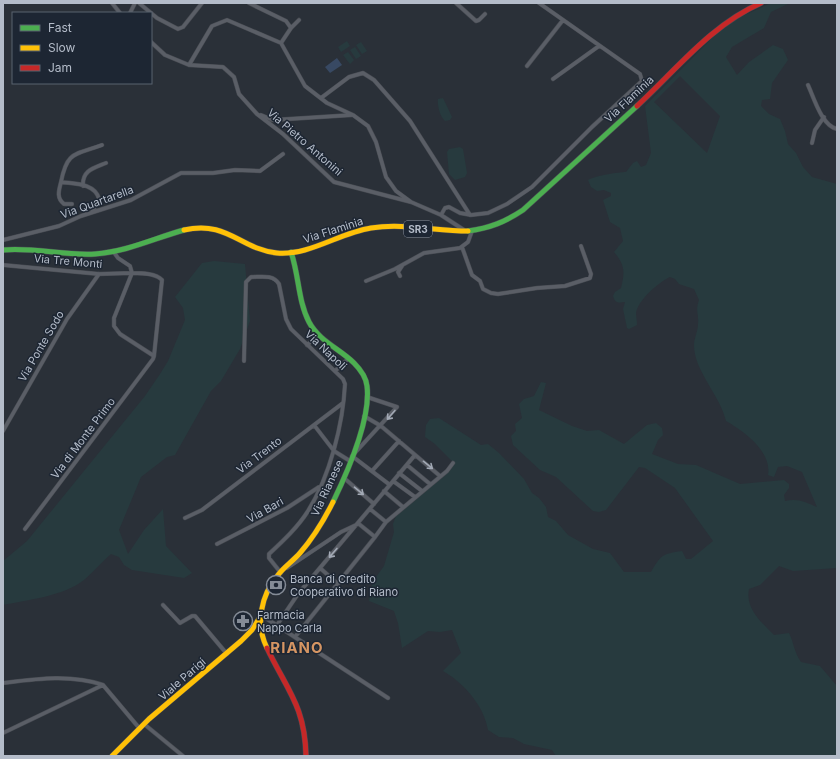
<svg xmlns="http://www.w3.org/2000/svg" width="840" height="759" viewBox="0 0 840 759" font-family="Inter,sans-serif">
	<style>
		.green { fill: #273a3e; fill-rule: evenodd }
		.water { fill: #384963 }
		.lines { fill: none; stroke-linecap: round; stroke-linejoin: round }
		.street-casing { stroke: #484c53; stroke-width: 4.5 }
		.fast-casing { stroke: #484c53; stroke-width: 6 }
		.slow-casing { stroke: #484c53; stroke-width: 6 }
		.jam-casing { stroke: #484c53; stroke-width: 6 }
		.street { stroke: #5a5e66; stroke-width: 3.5 }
		.fast { stroke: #4caf50; stroke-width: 5 }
		.slow { stroke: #ffc107; stroke-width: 5 }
		.jam { stroke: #c62828; stroke-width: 5 }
		.oneway { stroke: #a2a9b5 }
		.labels { text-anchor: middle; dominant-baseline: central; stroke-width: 3; stroke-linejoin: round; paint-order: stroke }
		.shield { fill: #1d2633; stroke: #878f9c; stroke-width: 1 }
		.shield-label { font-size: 10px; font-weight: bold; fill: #b4bcc9 }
		.street-label { font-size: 11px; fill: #b4bcc9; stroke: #1d2633 }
		.poi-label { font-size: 11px; fill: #b4bcc9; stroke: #1d2633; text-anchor: start }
		.district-label { font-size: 15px; font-weight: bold; letter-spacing: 1px; fill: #d59563; stroke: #1d2633 }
	</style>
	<rect width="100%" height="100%" fill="#2a3038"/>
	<path class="green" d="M771 3H790L771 12 764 28 732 47 726 57 737 75 749 62 773 45 783 49 788 60 772 83 770 99 762 100 761 106 769 114 780 119 785 131 788 144 796 153 803 167 812 177 837 184V568L793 571 779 566 760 585 749 589C745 608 761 622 774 635L789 633C794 643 794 652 801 662L820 666 837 686V756H556L552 750 524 744 513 738 499 737 488 730C484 706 464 683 443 671L461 653 452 630 440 632 428 631 402 648 398 623 394 611 369 601 370 590 376 577 384 566 394 532 393 524 396 516 444 476 454 463 435 444 425 437 426 425 430 419 439 418 481 445 488 444 499 453 524 479 532 493 539 498 546 507 548 517 556 521 568 535 593 549 610 553 624 572H651C661 555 662 554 682 551L686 559H691L713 541 675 488 645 468 639 467 606 510 599 512 593 511 556 477 540 470 513 445 511 436 516 431 515 424 522 418 519 404 524 399 534 396 541 382 546 383 539 410 572 426 587 431 599 430 624 444 647 425 656 423 662 428 663 435 658 440 652 454 678 464 696 465 740 484 784 480 789 484V488L784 495 785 501C798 498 805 502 817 507L802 472 787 466 778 467 774 477 768 475C772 455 750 436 734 426 732 424 729 423 726 421 720 395 694 371 694 345 694 338 698 331 698 324 699 313 695 311 699 300L694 289 679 284 675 279 670 277C659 282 638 300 636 313 636 316 637 321 637 325L629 329 627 328 623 309 625 302C618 303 615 303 613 296L615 292 621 288C625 272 625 265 614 252L623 241 620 228 610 222 603 200 611 196V193L604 190 597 191 591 187 588 180C595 176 618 172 626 172L633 163 637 161 641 167 646 165 651 153 645 106 716 34 736 19ZM680 76 720 116 707 153 654 102Z
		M347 41 350 46 341 52 338 47Z
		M361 42 367 51 362 54 356 45Z
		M355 47 361 56 356 59 350 50Z
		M348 52 354 60 350 64 343 55Z
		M443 98 452 117 450 120 445 121C440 117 437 105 438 99Z
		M460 147 463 149 467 173 465 177 455 180 449 174 447 152 449 149Z
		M214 261 245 264 250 321 240 349 221 381 211 391 175 455 167 457 141 477 119 530 128 554 144 530 163 509 166 546 192 573 184 578 132 570 124 565 119 557 111 554C102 562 93 572 84 580 64 596 27 600 3 605V561L27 541 145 396 160 374 168 361 185 320 183 308 175 297 202 263Z"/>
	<path class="water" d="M337 58 342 65 330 73 325 67Z"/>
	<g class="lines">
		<defs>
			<path id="street" d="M112 3 120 13
				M139 3 157 18 178 29 183 27 202 3
				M249 3 286 21 291 28
				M456 3 476 21 479 20 485 14
				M130 13 135 3
				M299 20 291 28 281 43 305 86 327 103 353 115 368 126 376 142 386 177 396 191 411 202 441 215
				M151 42 165 55 189 65 223 67 234 77 239 94 257 114 283 134 334 182 411 202
				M189 65 212 26 227 20 281 43
				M527 66 563 20
				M553 79 599 46
				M808 85C814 98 822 126 837 129
				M321 98 349 77 363 73 374 80 410 121 470 215
				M261 115 273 120 352 115
				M812 143 815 130 824 117
				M61 182C59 190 56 198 64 204H72
				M83 186C82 170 94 168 106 163
				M92 212 99 199C95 183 74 184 61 182 67 151 75 155 102 145
				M464 230 441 215 445 208 449 207 460 213 471 215 488 213 507 204 532 187 592 127 642 81 640 74 539 3
				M3 240 59 226 81 216 131 200 181 173H213L235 170 260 171 283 154
				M462 247 472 275 480 281 483 289 491 293 498 294 537 288 565 286 590 278 591 274 581 246
				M3 265 99 274 132 273 130 266 118 258 113 251
				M400 276 398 272 402 266
				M366 281 395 269 424 253 460 248 468 242 472 231
				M307 345 319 335
				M244 361 246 282 251 277C261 277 273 274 279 284L286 319 291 329 343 379 345 384C343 424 330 476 308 511 298 527 283 541 269 554V558L281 573
				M335 371 348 359
				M367 397 397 407 352 456 390 485
				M364 416 381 426 440 476
				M314 425 334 451 350 461
				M3 431 67 319 99 274
				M407 465 430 484
				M372 471 399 441
				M399 473 422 491
				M344 478 374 504
				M393 481 415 497
				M384 491 403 507
				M185 518 202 510 343 403
				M386 522 447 471 453 463
				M359 524 375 537 386 522 370 509
				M25 529 153 359 154 356 120 334 114 326V318L132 273C141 273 156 273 162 280L154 356
				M217 544 287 508 319 487
				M287 568 341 532 358 524
				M320 568 338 584
				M163 605 180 623 192 616H195L227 654
				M261 615 388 698
				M277 625 298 594 415 455
				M295 637 375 537
				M3 683C36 679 71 674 103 685L140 729
				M144 724 183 756
				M3 733 103 685"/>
			<path id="fast" d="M468 231C490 228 505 222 523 210L637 106
				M3 250C34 247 64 256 95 254 126 252 155 238 184 230
				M291 252C299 275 298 301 309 322 319 341 340 349 354 363 360 369 366 377 367 386 371 418 347 473 333 502"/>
			<path id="slow" d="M184 230C227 220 240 249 277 253 309 256 339 233 371 228 403 223 436 231 468 231
				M267 648C255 624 261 595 278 575 284 567 293 561 300 553 313 538 324 520 333 502
				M112 756 149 719 241 641 252 630 260 617"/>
			<path id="jam" d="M637 106C677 69 711 25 761 3
				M267 648C287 690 305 706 306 756"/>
		</defs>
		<use href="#street" class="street-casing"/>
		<use href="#fast" class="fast-casing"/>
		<use href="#slow" class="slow-casing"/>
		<use href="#jam" class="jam-casing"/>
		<use href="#street" class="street"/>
		<use href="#fast" class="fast"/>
		<use href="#slow" class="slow"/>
		<use href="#jam" class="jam"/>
	</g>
	<defs><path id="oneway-shaft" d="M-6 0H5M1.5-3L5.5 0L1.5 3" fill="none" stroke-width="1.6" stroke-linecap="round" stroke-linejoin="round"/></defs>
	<g class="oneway">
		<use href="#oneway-shaft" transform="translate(391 415) rotate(131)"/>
		<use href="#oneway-shaft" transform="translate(428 465) rotate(39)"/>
		<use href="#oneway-shaft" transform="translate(359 491) rotate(40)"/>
		<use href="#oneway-shaft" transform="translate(333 553) rotate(131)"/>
	</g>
	<defs>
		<symbol id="bank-ring" viewBox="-11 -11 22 22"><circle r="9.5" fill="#1d2633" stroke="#848b96" stroke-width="1.5"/><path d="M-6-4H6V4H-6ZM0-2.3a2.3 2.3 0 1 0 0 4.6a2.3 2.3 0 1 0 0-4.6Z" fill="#848b96"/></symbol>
		<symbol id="pharmacy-ring" viewBox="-11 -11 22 22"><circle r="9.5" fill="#1d2633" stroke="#848b96" stroke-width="1.5"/><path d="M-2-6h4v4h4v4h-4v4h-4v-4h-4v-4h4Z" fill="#848b96"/></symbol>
	</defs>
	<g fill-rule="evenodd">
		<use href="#bank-ring" x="265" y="574" width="22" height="22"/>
		<use href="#pharmacy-ring" x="232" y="610" width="22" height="22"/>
	</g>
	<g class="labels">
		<rect class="shield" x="404" y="221" width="28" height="16" rx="3"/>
		<g class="shield-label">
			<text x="418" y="229">SR3</text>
		</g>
		<g class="street-label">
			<text transform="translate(629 99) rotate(-43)">Via Flaminia</text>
			<text transform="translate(305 142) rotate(41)">Via Pietro Antonini</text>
			<text transform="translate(97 202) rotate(-20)">Via Quartarella</text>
			<text transform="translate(333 230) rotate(-18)">Via Flaminia</text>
			<text transform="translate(68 261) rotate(5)">Via Tre Monti</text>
			<text transform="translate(41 346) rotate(-60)">Via Ponte Sodo</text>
			<text transform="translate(326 350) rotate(43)">Via Napoli</text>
			<text transform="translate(83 438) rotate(-53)">Via di Monte Primo</text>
			<text transform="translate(259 455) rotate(-37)">Via Trento</text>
			<text transform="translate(327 488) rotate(-65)">Via Rianese</text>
			<text transform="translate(265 510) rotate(-29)">Via Bari</text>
			<text transform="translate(182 679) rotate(-41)">Viale Parigi</text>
		</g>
		<g class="poi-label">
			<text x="290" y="579">Banca di Credito<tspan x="290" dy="13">Cooperativo di Riano</tspan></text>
			<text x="257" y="615">Farmacia<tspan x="257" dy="13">Nappo Carla</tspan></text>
		</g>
		<g class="district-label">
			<text x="297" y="647">RIANO</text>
		</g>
	</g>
	<rect width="840" height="759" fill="none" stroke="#b4bcc9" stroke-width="8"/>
	<rect x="12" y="12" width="140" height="72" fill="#1d2633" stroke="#59626f"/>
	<rect x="20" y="25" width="20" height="6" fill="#4caf50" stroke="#59626f"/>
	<text x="48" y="32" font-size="12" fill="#b4bcc9">Fast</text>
	<rect x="20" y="45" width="20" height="6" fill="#ffc107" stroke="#59626f"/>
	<text x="48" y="52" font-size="12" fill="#b4bcc9">Slow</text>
	<rect x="20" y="65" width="20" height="6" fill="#c62828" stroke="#59626f"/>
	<text x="48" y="72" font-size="12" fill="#b4bcc9">Jam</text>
</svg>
